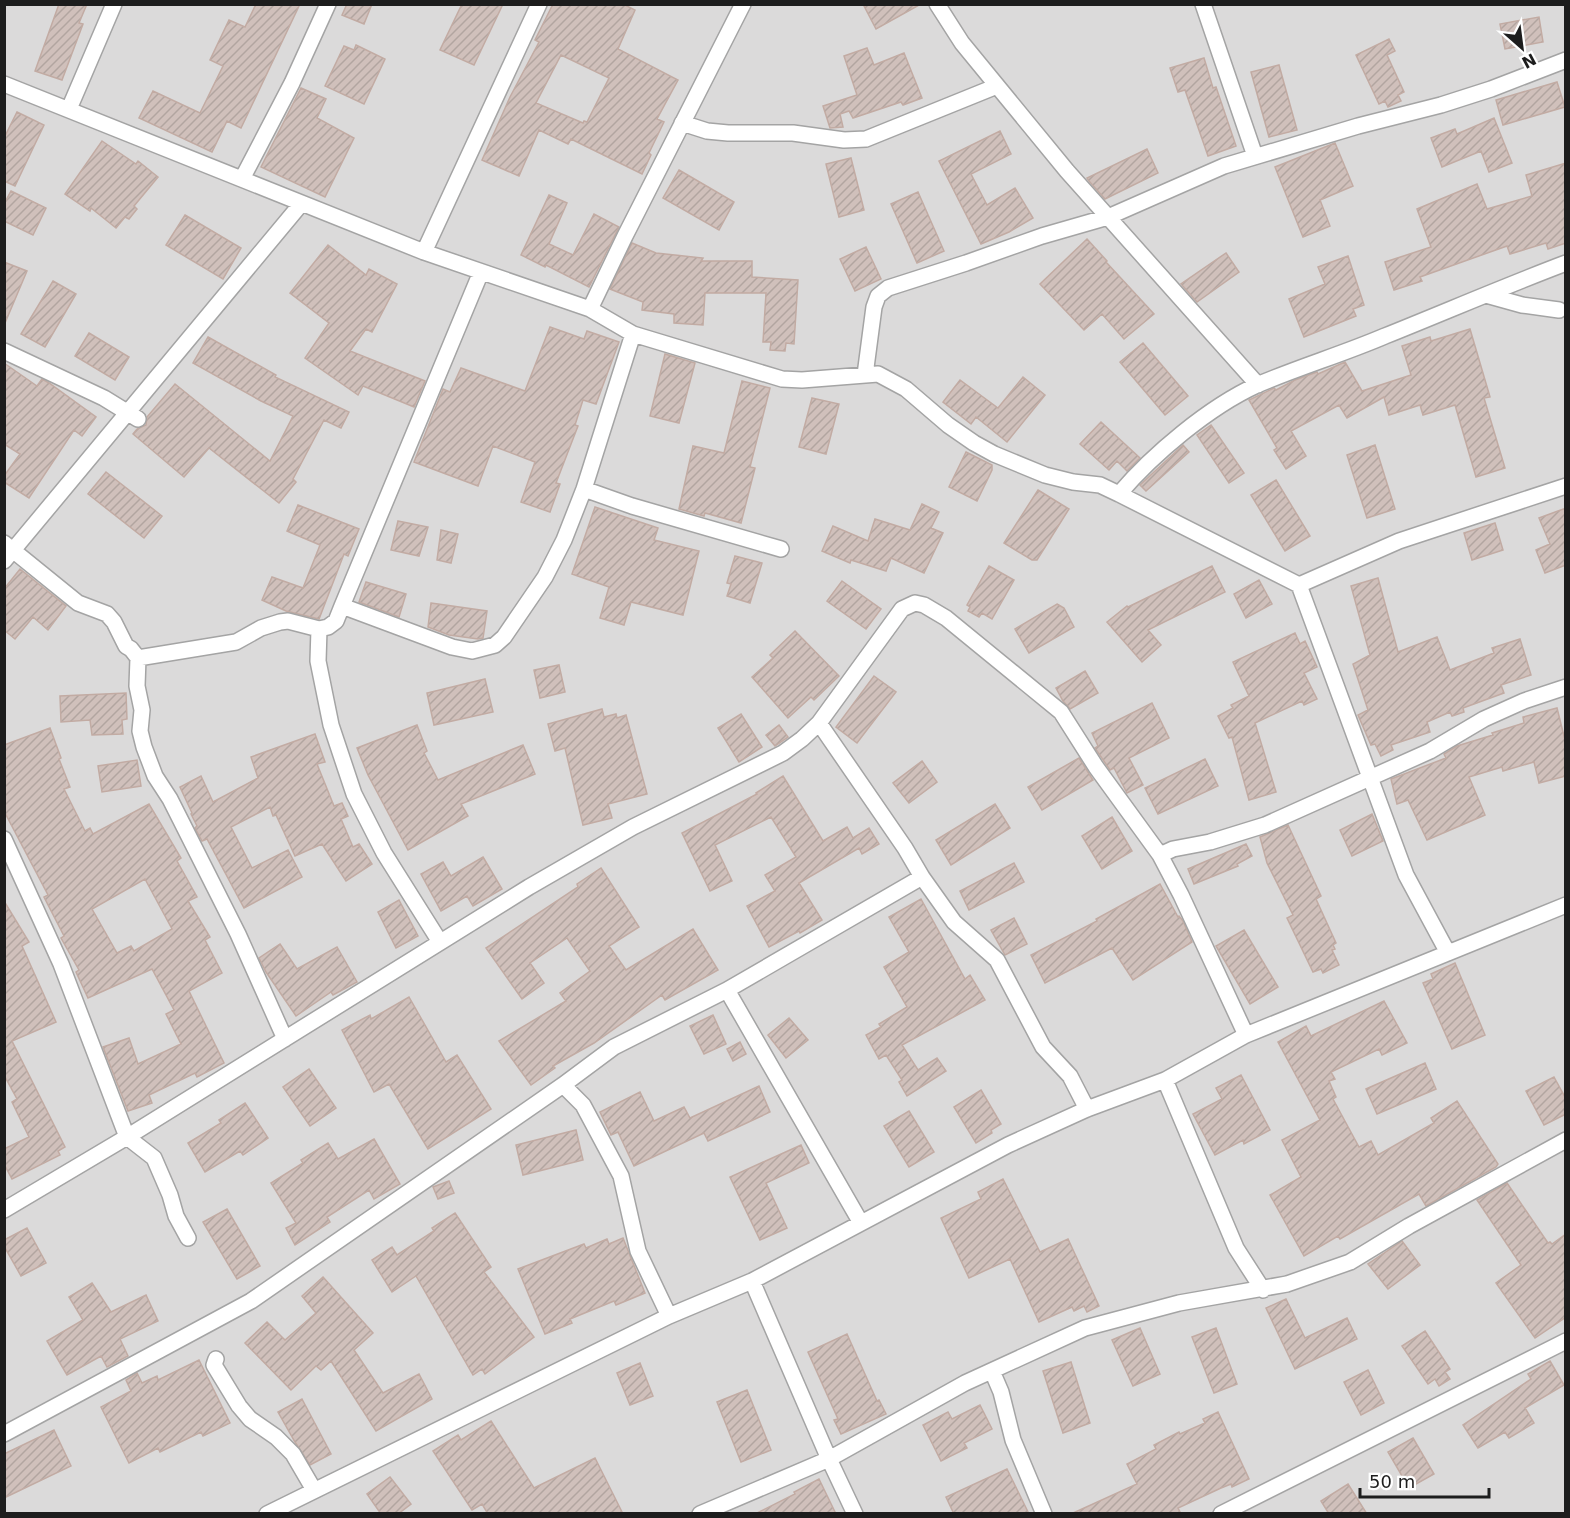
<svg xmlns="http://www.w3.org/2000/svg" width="1570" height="1518" viewBox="0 0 1570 1518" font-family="'DejaVu Sans',sans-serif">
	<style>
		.residential { fill: #dbdada }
		.building { fill: url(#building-hatch); stroke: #c2aba3; stroke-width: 1.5; fill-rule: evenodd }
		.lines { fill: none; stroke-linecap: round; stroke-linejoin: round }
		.street-casing { stroke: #a4a4a4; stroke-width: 18 }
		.street { stroke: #fff; stroke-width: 15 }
	</style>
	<defs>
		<pattern id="building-hatch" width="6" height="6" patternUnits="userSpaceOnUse" patternTransform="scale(1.5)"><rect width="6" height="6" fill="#d0c0bb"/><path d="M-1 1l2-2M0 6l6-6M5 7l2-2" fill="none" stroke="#b2a5a0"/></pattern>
	</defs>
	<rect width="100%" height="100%" fill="#efe8e2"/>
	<path class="residential" d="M5 5H1565V1513H5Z"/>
	<path class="building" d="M59 4H87L79 23 83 24 62 80 35 71Z
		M256 4H300L241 128 227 121 212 152 139 118 153 91 200 113 223 66 210 60 229 20 245 27Z
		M347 4H372L364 24 342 15Z
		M462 4H503L474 65 440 50Z
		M553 4H623L635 10 618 49 678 80 657 119 664 122 649 153 651 155 642 174 571 139 568 144 539 130 519 176 482 160 510 97 539 42 535 40ZM561 55 609 78 587 122 584 121 583 123 536 103Z
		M863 4H921L876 29Z
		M1539 17 1543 42 1505 49 1500 24Z
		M1389 39 1395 51 1387 55 1404 92 1398 95 1401 101 1388 107 1385 101 1379 104 1356 55Z
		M356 45 385 59 364 104 325 86 344 46 354 50Z
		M867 48 874 65 904 53 922 98 903 105 901 102 853 118 849 111 840 114 843 127 830 128 823 106 857 95 844 56Z
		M1204 58 1213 88 1216 87 1236 146 1208 156 1185 90 1178 92 1170 68Z
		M1279 65 1297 130 1269 137 1251 72Z
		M1557 82 1565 107 1503 125 1496 100Z
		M301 88 326 99 317 118 354 138 325 197 261 167Z
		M17 112 44 125 15 186 4 181V138Z
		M1494 118 1512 163 1489 172 1481 151 1442 167 1431 138 1455 129 1457 134Z
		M1000 131 1011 154 971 174 987 205 1015 188 1033 218 1009 232 981 244 939 161Z
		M102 141 136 164 138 161 158 177 134 206 137 209 129 219 125 217 116 228 91 208 90 211 65 194Z
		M1335 143 1353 186 1320 200 1330 226 1303 237 1275 167Z
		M1147 149 1158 173 1105 199 1089 181 1087 178Z
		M851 158 864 210 839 217 826 164Z
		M1566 163V243L1548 249 1546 243 1510 254 1507 246 1420 277 1422 281 1394 290 1385 262 1431 247 1417 209 1477 184 1487 209 1532 196 1526 175Z
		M679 170 734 202 719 230 663 198Z
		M11 191 46 208 33 235 4 221V204Z
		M918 192 944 251 917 263 891 204Z
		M549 195 567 203 549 244 573 255 594 214 619 227 589 287 546 265 545 267 521 255Z
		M185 215 241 248 223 279 166 245Z
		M1087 239 1107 261 1106 262 1154 314 1124 339 1102 314 1084 330 1040 284Z
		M632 243 656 253 703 258 701 261H752V277L798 280 794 344 786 343 785 351 770 350 771 342H763L766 293H705L703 325 674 323V314L642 310 643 302 610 289Z
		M328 245 366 275 369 269 397 284 372 332 366 329 350 351 425 381 414 407 363 386 358 395 305 358 329 323 290 293Z
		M866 247 881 279 855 291 840 259Z
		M1226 253 1239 272 1197 302 1181 284Z
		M1348 256 1364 305 1353 309 1356 316 1304 337 1289 299 1325 284 1318 267Z
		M4 262 27 271 5 323H4Z
		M53 281 76 294 45 347 21 334Z
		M550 327 584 339 587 331 619 342 596 404 583 400 575 425 578 426 556 483 560 484 550 512 521 502 535 462 493 446 478 486 414 462 443 389 450 392 461 368 525 391Z
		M1470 329 1490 397 1484 398 1505 468 1476 477 1455 405 1423 415 1420 405 1389 415 1384 397 1347 418 1339 405 1291 431 1306 456 1286 469 1274 450 1277 448 1249 400 1274 388 1276 390 1295 380 1317 372 1318 374 1345 362 1362 391 1411 375 1402 346 1430 337 1431 341Z
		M89 333 129 357 115 380 75 356Z
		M208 337 276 375 275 377 349 412 341 428 324 420 293 479 296 482 279 503 209 448 184 477 133 434 137 429 146 425 147 417 175 384 270 461 293 416 261 401 193 363Z
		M1143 343 1188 396 1165 415 1120 362Z
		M665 354 695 363 679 423 650 416Z
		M4 363 37 386 42 379 49 383 96 417 82 436 74 430 29 498 4 482V476L20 454 4 444Z
		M1023 377 1045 395 1007 442 976 417 971 424 943 402 960 380 998 408Z
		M742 381 770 388 750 467 755 468 741 523 705 513 704 516 679 509 693 446 724 453Z
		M812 398 839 404 826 454 799 447Z
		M1101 422 1140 458 1127 471 1117 461 1109 470 1080 444Z
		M1211 425 1244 473 1229 483 1197 435Z
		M1183 445 1189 452 1146 491 1140 485Z
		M1375 445 1395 509 1367 518 1347 455Z
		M966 452 992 465V470L977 501 949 487Z
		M106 472 162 516 144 538 88 494Z
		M1276 480 1310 536 1285 551 1251 495Z
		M1038 490 1069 509 1037 560H1032L1004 543Z
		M922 504 939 512 931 528 943 533 924 573 891 558 886 571 851 560 850 563 822 551 833 526 868 541 875 519 910 530Z
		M298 505 359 529 348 556 344 554 319 619 286 611 262 600 272 577 303 588 320 545 287 531Z
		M595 507 658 528 654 540 699 551 683 615 631 602 624 625 600 618 609 587 572 574Z
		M1566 508V565L1545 573 1536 550 1550 544 1539 518Z
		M398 521 428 527 419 556 391 550Z
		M1495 523 1503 550 1472 560 1464 533Z
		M441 530 458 534 451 563 437 560Z
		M735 556 762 563 750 603 727 596 731 584 727 583Z
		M989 566 1014 580 992 619 982 613 979 617 968 611 970 607 967 605Z
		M1212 566 1225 592 1148 630 1161 645 1142 662 1107 622 1127 606 1128 607Z
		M20 569 66 606 48 630 33 617 15 639 4 630V589Z
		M1378 578 1398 652 1437 637 1450 670 1494 653 1492 648 1520 639 1531 675 1501 685 1504 693 1463 708 1464 712 1452 716 1450 712 1427 722 1430 732 1391 745 1393 750 1381 756 1375 744 1371 745 1358 715 1368 710 1353 664 1370 655 1351 586Z
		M1259 580 1272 604 1246 618 1234 594Z
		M842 581 881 609 866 629 827 601Z
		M366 582 406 594 399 617 359 602Z
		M431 603 487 611 483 638 478 639 449 635 428 627Z
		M1057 604 1064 608 1074 627 1029 653 1015 629Z
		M795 631 839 676 814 700 811 697 788 718 752 677 773 658 770 655Z
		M1295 633 1300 644 1305 641 1317 667 1304 673 1317 699 1304 705 1302 701 1255 723 1276 792 1249 800 1232 737 1229 738 1218 716 1233 708 1231 705 1249 696 1233 662Z
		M559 665 565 692 540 698 534 670Z
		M1085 671 1098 693 1070 709 1063 701 1056 688Z
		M874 676 896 692 857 743 836 727Z
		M485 679 493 712 434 725 427 693Z
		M126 693 127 719 122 720 123 734 92 735 90 720 61 722 60 696Z
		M1152 703 1169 738 1129 758 1143 785 1127 793 1114 768 1110 770 1095 748 1098 746 1092 733Z
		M1557 708 1566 744V776L1539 783 1534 762 1503 771 1502 767 1469 777 1485 815 1427 840 1408 800 1397 804 1391 779 1446 758 1444 754 1457 746 1493 735 1492 733 1524 723 1523 717Z
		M602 709 604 717 616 714 617 718 626 715 647 794 608 804 612 818 583 825 565 748 555 751 548 724Z
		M741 714 762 747 739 762 718 728Z
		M417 725 427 751 424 753 438 780 523 745 535 774 461 804 468 816 408 850 368 775 357 748Z
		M779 725 788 737 775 746 766 735Z
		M50 728 61 758 59 759 70 787 64 789 85 831 90 828 93 834 149 804 181 858 177 861 197 897 188 901 210 937 205 940 222 973 189 991 224 1063 197 1077 195 1073 149 1095 152 1103 128 1111 103 1047 129 1038 138 1064 181 1044 166 1014 174 1010 152 969 88 998 76 972 79 970 61 938 64 936 44 897 48 895 4 811V745ZM145 879 172 929 134 951 131 946 117 953 92 909Z
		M315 734 325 762 317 764 334 806 342 803 348 816 341 819 353 847 359 844 372 864 346 881 322 844 295 856 276 815 273 816 270 807 231 827 252 868 288 850 302 877 244 908 207 839 202 841 195 828 197 826 191 814 192 813 180 787 201 776 213 802 258 778 251 757Z
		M1079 758 1093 780 1042 810 1028 787Z
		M1205 759 1218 786 1158 814 1145 788Z
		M137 760 141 786 102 792 98 766Z
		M922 761 937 782 909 803 893 783Z
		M783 776 823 841 847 827 853 838 869 828 879 844 862 854 859 848 799 883 822 920 800 933 799 931 769 947 747 906 775 891 765 875 796 857 771 817 715 845 732 881 710 891 682 833 757 794 756 793Z
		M995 804 1010 828 951 865 936 840Z
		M1372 814 1383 841 1352 856 1340 830Z
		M1112 817 1132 851 1102 869 1082 836Z
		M1288 825 1321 896 1316 899 1336 943 1333 945 1335 949 1332 950 1339 965 1323 973 1321 969 1313 972 1287 918 1293 915 1267 863 1260 837Z
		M1246 844 1252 856 1237 864 1238 866 1194 884 1188 869Z
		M483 857 502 889 473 906 467 896 441 911 421 874 443 862 451 876Z
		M1014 863 1024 882 969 910 960 891Z
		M601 868 639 927 609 946 626 970 693 929 718 970 665 1000 662 995 594 1043 553 1066 555 1068 531 1085 499 1041 566 1001 560 993 590 971 567 938 530 963 544 983 522 999 486 948 578 887 577 884Z
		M1160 884 1178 917 1179 916 1183 921 1192 942 1133 980 1112 948 1045 983 1031 955 1097 921 1096 919Z
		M921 899 965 979 970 975 985 1000 902 1045 918 1070 937 1058 946 1071 907 1096 899 1082 902 1080 886 1055 879 1059 866 1035 881 1027 879 1024 907 1007 884 967 909 952 889 917Z
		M399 900 418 936 396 948 378 912Z
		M4 901 29 942 22 946 56 1022 12 1041 65 1147 58 1151 60 1155 12 1179 4 1164V1149L29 1137 12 1102 17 1099 4 1075Z
		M1014 918 1027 944 1005 955 991 930Z
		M1244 930 1278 987 1250 1004 1216 946Z
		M280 944 297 969 337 947 357 982 333 995 331 992 296 1016 266 972 259 958Z
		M1455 963 1485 1035 1452 1049 1423 983 1433 979 1431 974Z
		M409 997 446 1062 457 1055 491 1109 428 1149 389 1084 374 1092 342 1030 370 1015 371 1019Z
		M1384 1001 1407 1043 1382 1055 1379 1049 1331 1072 1335 1079 1329 1081 1336 1097 1333 1099 1359 1147 1371 1141 1378 1155 1434 1123 1431 1118 1457 1101 1498 1164 1496 1167 1426 1206 1419 1194 1340 1239 1338 1236 1304 1256 1270 1195 1301 1177 1282 1140 1320 1120 1278 1042 1306 1026 1311 1036Z
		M713 1015 726 1044 704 1054 690 1026Z
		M789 1018 808 1040 786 1058 768 1035Z
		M740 1042 746 1054 733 1061 727 1049Z
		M1425 1063 1436 1089 1377 1114 1366 1089Z
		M309 1069 336 1108 310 1126 283 1087Z
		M1241 1075 1270 1130 1244 1144 1243 1140 1215 1155 1193 1114 1222 1099 1216 1088Z
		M1554 1077 1566 1099V1114L1544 1125 1526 1091Z
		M759 1086 770 1112 708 1141 704 1133 634 1166 618 1132 611 1135 600 1112 640 1092 654 1121 684 1107 690 1118Z
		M981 1090 1001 1124 991 1130 992 1133 976 1143 954 1107Z
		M245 1103 268 1138 243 1155 240 1151 205 1172 188 1143 221 1123 219 1120Z
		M909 1111 934 1152 909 1167 884 1126Z
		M576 1130 583 1160 523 1175 516 1145Z
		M374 1139 400 1184 374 1199 369 1190 327 1217 330 1222 295 1245 286 1228 296 1223 271 1183 303 1163 301 1160 328 1143 338 1159Z
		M801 1145 809 1163 766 1183 787 1228 760 1240 730 1177Z
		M1003 1179 1040 1252 1068 1239 1099 1306 1087 1312 1084 1306 1074 1311 1072 1307 1039 1322 1010 1259 969 1278 941 1218 981 1199 978 1192Z
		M449 1181 454 1193 438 1199 433 1187Z
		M1507 1183 1548 1243 1550 1242 1552 1244 1566 1234V1317L1535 1338 1496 1283 1521 1265 1477 1200Z
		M227 1209 260 1266 237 1279 203 1222Z
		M455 1213 491 1267 484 1272 534 1337 485 1374 482 1369 473 1375 416 1276 392 1292 372 1260 392 1247 397 1255 434 1231 432 1228Z
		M27 1228 46 1263 21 1276 4 1246V1240Z
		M623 1238 645 1293 616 1305 614 1301 570 1319 572 1323 545 1334 518 1269 584 1244 586 1248 607 1239 609 1244Z
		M1402 1241 1420 1265 1388 1289 1368 1264Z
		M323 1277 373 1333 354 1350 383 1393 419 1374 432 1399 376 1431 331 1361 321 1370 316 1366 291 1390 245 1343 267 1322 285 1340 316 1313 302 1296Z
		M92 1283 111 1312 146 1295 158 1321 120 1339 128 1356 107 1367 101 1356 67 1375 47 1341 83 1320 69 1297Z
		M1286 1299 1305 1338 1347 1318 1357 1339 1295 1369 1266 1308Z
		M1140 1328 1160 1374 1133 1386 1112 1340Z
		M1216 1328 1237 1384 1214 1393 1192 1337Z
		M1425 1331 1450 1369 1445 1372 1450 1379 1439 1386 1435 1379 1428 1384 1402 1346Z
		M847 1334 877 1401 879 1400 886 1414 841 1434 834 1420 838 1419 808 1352Z
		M199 1360 230 1423 203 1436 201 1432 160 1452 158 1448 129 1463 101 1407 131 1391 126 1380 137 1373 142 1383 157 1376 158 1380Z
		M1550 1361 1564 1385 1525 1408 1534 1423 1509 1438 1505 1432 1478 1448 1463 1425 1531 1379 1528 1374Z
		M1071 1362 1090 1423 1063 1433 1043 1371Z
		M640 1363 653 1396 630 1405 617 1373Z
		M1368 1370 1384 1403 1361 1415 1344 1382Z
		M747 1390 771 1450 741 1462 717 1402Z
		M302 1399 331 1454 310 1465 295 1442 278 1412Z
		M980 1405 992 1429 964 1443 967 1448 941 1461 923 1425 948 1412 952 1419Z
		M1218 1412 1249 1479 1232 1487 1231 1484 1221 1488 1178 1508 1181 1514H1071L1137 1484 1127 1464 1156 1449 1154 1445 1179 1432 1180 1434 1205 1423 1203 1419Z
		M491 1421 534 1488 595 1458 623 1514H488L482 1504 472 1510 433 1451 458 1435 461 1440Z
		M54 1430 71 1466 4 1498V1454Z
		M1413 1438 1434 1474 1409 1488 1388 1452Z
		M1007 1469 1029 1514H954L946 1497Z
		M390 1477 411 1504 398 1514H381L367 1494Z
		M819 1479 836 1514H755L795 1494 794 1492Z
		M1348 1484 1367 1514H1329L1321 1501Z"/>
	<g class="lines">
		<defs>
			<path id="street" d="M937 4 962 43 1067 171 1258 385
				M1203 4 1255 156
				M4 84 424 252 590 309 633 334 782 379 802 380 878 374 906 389 948 425 974 443 994 454 1045 475 1073 482 1100 485 1119 494C1153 454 1209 407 1257 385 1299 367 1343 354 1385 336 1445 312 1505 286 1566 263
				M69 109 114 4
				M682 123 707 131 728 133H793L844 140 866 139 997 86
				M242 179 292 83 328 4
				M424 252 539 4
				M1486 295 1522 305 1559 310
				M590 309 625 236 743 4
				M4 351 104 398 138 419
				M865 375 874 307 878 296 888 288 966 263 1042 236 1108 217 1224 166 1358 126 1441 105 1491 89 1566 60
				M584 489 632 506 781 549
				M1119 494 1299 585 1406 875 1448 953
				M4 543 78 603 107 614 114 622 126 646 131 649 138 658 236 642 261 628 280 622 288 621 319 629 328 627 336 621 342 606 481 272
				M4 561 301 204
				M1299 585 1399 541 1566 486
				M342 606 452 647 472 651 495 645 504 637 545 577 564 540 584 489 633 334
				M319 629 318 661 331 725 354 794 384 853 440 942
				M138 658 137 686 142 710 140 731 144 747 155 776 170 799 238 934 285 1039
				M819 723 905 848 922 877 954 922 997 960 1043 1047 1070 1076 1087 1109
				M4 839 61 964 127 1137 154 1158 170 1195 176 1216 188 1238
				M1160 855 1173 849 1210 842 1265 825 1430 751 1484 719 1524 701 1566 687
				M727 990 922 877
				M1165 1080 1236 1248 1263 1290
				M563 1085 583 1105 621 1176 638 1251 669 1316
				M4 1210 127 1137 529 887 633 827 783 753 802 739 819 723 902 609 915 603 924 605 946 618 1061 712 1096 767 1160 855 1181 895 1246 1035
				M752 1281 829 1459 855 1514
				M216 1359 214 1365 239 1406 250 1419 276 1437 293 1454 314 1490
				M992 1371 1001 1392 1013 1440 1044 1514
				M4 1434 251 1301 563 1085 614 1047 727 990 861 1223
				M267 1514 669 1316 752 1281 1008 1145 1087 1109 1165 1080 1246 1035 1566 905
				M700 1514 829 1459 965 1383 1085 1328 1179 1303 1287 1284 1350 1262 1409 1226 1566 1140
				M1221 1514 1566 1341"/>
		</defs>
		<use href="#street" class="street-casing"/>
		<use href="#street" class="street"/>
	</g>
	<rect width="1570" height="1518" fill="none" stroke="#1d1d1d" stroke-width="12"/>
	<g transform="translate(1522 48) rotate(152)" stroke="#ffffff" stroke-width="4.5" paint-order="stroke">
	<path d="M0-4.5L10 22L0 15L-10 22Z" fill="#1d1d1d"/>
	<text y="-9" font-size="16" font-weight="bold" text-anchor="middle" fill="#1d1d1d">N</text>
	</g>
	<path d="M1360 1488v9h129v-9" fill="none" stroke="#1d1d1d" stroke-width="3"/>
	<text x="1369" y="1488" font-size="18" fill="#1d1d1d" stroke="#ffffff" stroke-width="4.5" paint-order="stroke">50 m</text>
</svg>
